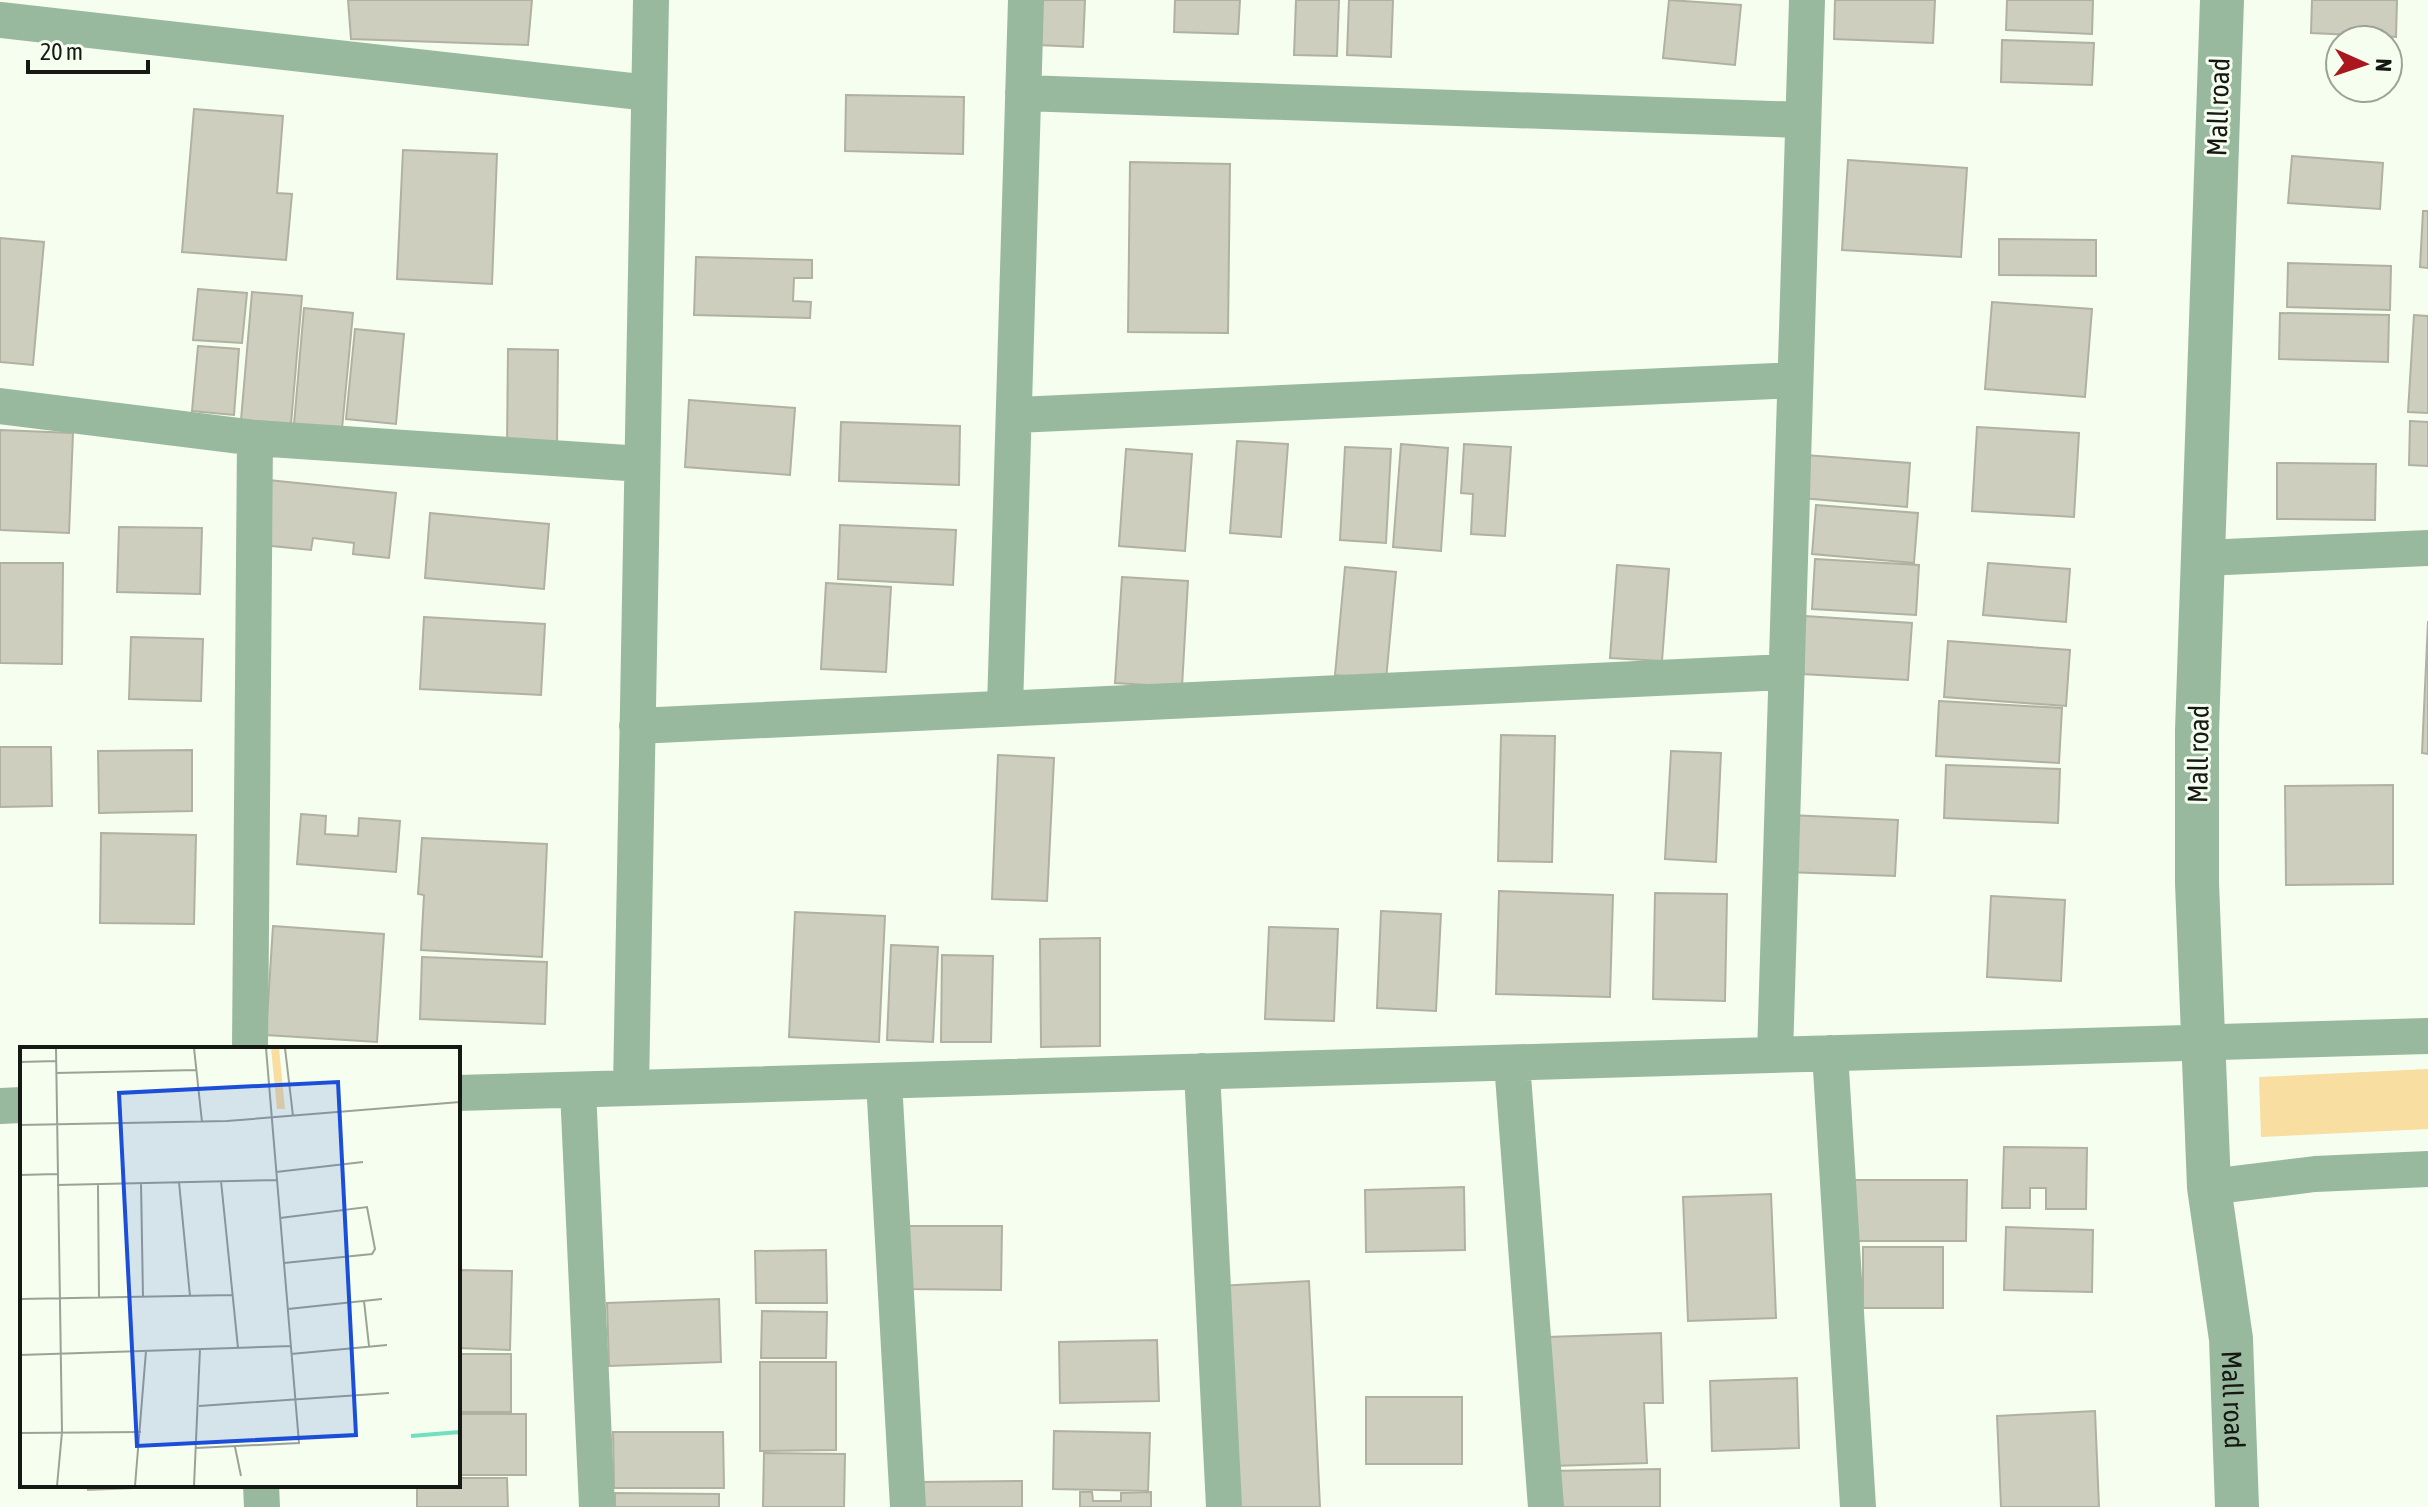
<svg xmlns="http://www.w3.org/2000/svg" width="2428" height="1507" viewBox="0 0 2428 1507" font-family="'Asap Condensed',sans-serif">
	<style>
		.green { fill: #f8dea0 }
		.building { fill: #cdcebe; stroke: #b1b1a2; stroke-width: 2 }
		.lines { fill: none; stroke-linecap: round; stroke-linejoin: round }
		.minor { stroke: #99b99f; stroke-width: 36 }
		.tertiary { stroke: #99b99f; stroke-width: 44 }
		.labels { text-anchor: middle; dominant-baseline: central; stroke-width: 6; stroke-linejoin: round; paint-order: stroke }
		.street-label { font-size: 28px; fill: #151813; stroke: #f6feef }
		.inset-river { fill: none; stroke: #70e0be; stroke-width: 4 }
		.inset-road { fill: none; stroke: #9ca297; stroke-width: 2 }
		.view { fill: #1d4ed8; fill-opacity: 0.15; stroke: #1d4ed8; stroke-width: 4 }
		.inset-edge { fill: none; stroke: #151813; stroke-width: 4 }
	</style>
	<rect width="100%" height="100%" fill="#f6feef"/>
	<path class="green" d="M2428 1069V1129L2261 1137 2259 1077Z"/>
	<path class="building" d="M348 0H532L528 45 351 39Z
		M1038 0H1085L1083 47 1037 45Z
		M1175 0H1240L1238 34 1174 32Z
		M1296 0H1339L1337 56 1294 55Z
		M1349 0H1393L1391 57 1347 55Z
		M1669 0 1741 5 1735 65 1663 58Z
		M1835 0H1935L1933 43 1834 39Z
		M2007 0H2093L2092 34 2006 30Z
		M2312 0H2397L2396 37 2311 33Z
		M2002 40 2094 43 2092 85 2001 82Z
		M846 95 964 97 963 154 845 151Z
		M194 109 283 116 277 193 292 194 286 260 182 252Z
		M403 150 497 154 492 284 397 279Z
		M2292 156 2383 163 2380 209 2288 203Z
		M1848 160 1967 168 1961 257 1842 250Z
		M1130 162 1230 164 1228 333 1128 332Z
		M2423 211H2428V268L2420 267Z
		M0 238 44 242 33 365 0 362Z
		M1999 239 2096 240V276L1999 275Z
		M696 257 812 260V278H794L793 301 811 302 810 318 694 315Z
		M2288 263 2391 266 2390 310 2287 307Z
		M198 289 247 293 242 343 193 340Z
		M252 292 302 296 291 424 241 420Z
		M1992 302 2092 309 2085 397 1985 389Z
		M304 308 353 313 342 429 294 424Z
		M2280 313 2389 315 2388 362 2279 359Z
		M2414 315 2428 316V413L2408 412Z
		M355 329 404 334 396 424 346 419Z
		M198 346 239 349 234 415 192 411Z
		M508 349 558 350 557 446H507Z
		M689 400 795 408 790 475 685 467Z
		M2410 421 2428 422V466L2409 465Z
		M841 422 960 426 959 485 839 481Z
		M1977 427 2079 433 2074 517 1972 511Z
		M0 430 73 433 69 533 0 530Z
		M1237 441 1288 444 1281 537 1230 533Z
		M1401 444 1448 448 1441 551 1393 547Z
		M1464 444 1511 447 1505 536 1471 534 1473 494 1461 493Z
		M1345 447 1391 449 1386 543 1340 540Z
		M1126 449 1192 454 1185 551 1119 546Z
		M1805 455 1910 463 1907 507 1801 498Z
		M2277 463 2376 464 2375 520 2277 519Z
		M268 480 396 493 389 558 353 554 354 543 313 538 311 550 262 545Z
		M1816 505 1918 513 1914 563 1812 554Z
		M430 513 549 524 544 589 425 578Z
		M840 525 956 530 953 585 838 579Z
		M119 527 202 528 200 594 117 592Z
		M1815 559 1919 565 1916 615 1812 609Z
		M0 563H63L62 664 0 663Z
		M1988 563 2070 569 2066 622 1983 615Z
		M1617 565 1669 569 1662 661 1610 658Z
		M1345 567 1396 572 1386 680 1335 675Z
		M1122 577 1188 581 1182 687 1115 683Z
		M826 583 891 587 886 672 821 669Z
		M1805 616 1912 623 1908 680 1802 674Z
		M424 617 545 624 541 695 420 689Z
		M2428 621V754L2422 753Z
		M131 637 203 639 201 701 129 699Z
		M1948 641 2070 650 2066 706 1944 697Z
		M1939 701 2062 708 2059 763 1936 756Z
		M1501 735 1555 736 1552 862 1498 861Z
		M0 747H51L52 806 0 807Z
		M192 750V811L99 813 98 751Z
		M1671 751 1721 753 1716 862 1665 859Z
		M998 755 1054 758 1047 901 992 899Z
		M1946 765 2060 769 2058 823 1944 818Z
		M2393 785V884L2286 885 2285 786Z
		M301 814 326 816 325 834 358 836 359 818 400 821 396 872 297 864Z
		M1789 815 1898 820 1895 876 1786 872Z
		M101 833 196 835 194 924 100 923Z
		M422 838 547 844 542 957 421 950 424 895 418 894Z
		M1499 891 1613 895 1610 997 1496 994Z
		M1655 893 1727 894 1725 1001 1653 999Z
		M1991 896 2065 900 2061 981 1987 977Z
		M1381 911 1441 914 1436 1011 1377 1008Z
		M795 912 885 916 879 1042 789 1037Z
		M273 926 384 934 377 1042 266 1035Z
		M1269 927 1338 929 1334 1021 1265 1019Z
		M1100 938V1046L1041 1047 1040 939Z
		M891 945 938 947 933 1042 887 1040Z
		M942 955 993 956 991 1042H941Z
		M422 957 547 962 545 1024 420 1019Z
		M2004 1147 2087 1148 2086 1209H2046V1188H2030V1208H2002Z
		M1854 1180H1967L1966 1241H1853Z
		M1464 1187 1465 1250 1366 1252 1365 1190Z
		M1771 1194 1776 1318 1688 1321 1683 1197Z
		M905 1226H1002L1001 1290 904 1289Z
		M2006 1227 2093 1230 2092 1292 2004 1290Z
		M1863 1247H1943V1308H1863Z
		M826 1250 827 1303H756L755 1251Z
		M458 1270 512 1271 510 1350 458 1348Z
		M1309 1281 1320 1507H1230L1219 1286Z
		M719 1299 721 1362 609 1366 607 1303Z
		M762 1311 827 1312 826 1358H761Z
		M1661 1333 1663 1403H1644L1647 1463 1552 1466 1548 1337Z
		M1157 1340 1159 1401 1060 1403 1059 1342Z
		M458 1354H511V1412H458Z
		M760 1362H836V1450L760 1451Z
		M1797 1378 1799 1448 1712 1451 1710 1381Z
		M1366 1397H1462V1464H1366Z
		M2095 1411 2099 1507H2001L1997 1416Z
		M458 1414H526V1475H458Z
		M1054 1431 1150 1433 1148 1491 1053 1489Z
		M613 1432H723L724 1488H614Z
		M764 1453 845 1454 844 1507H763Z
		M1660 1469V1507H1551L1550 1471Z
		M458 1478H507L508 1507H417V1485H458Z
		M1022 1481V1507H918V1482Z
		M87 1485H182V1486L88 1490Z
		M1080 1492H1092L1093 1501H1121V1493L1151 1492V1507H1080Z
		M615 1493 719 1494V1507H615Z"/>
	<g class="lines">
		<path class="minor" d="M0 20 649 93
			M1023 93 1803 120
			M0 406 255 438 642 464
			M1014 415 1795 380
			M2203 558 2428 548
			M1005 708 1026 0
			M637 726 1787 672
			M250 1049 255 438
			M1830 1053 1858 1507
			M1775 1055 1807 0
			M1512 1063 1546 1507
			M1202 1071 1224 1507
			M884 1081 908 1507
			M631 1088 651 0
			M578 1090 597 1507
			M458 1093 2428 1036
			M0 1106 22 1105
			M2209 1187 2315 1174 2428 1169
			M261 1485 262 1507"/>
		<path class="tertiary" id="s1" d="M2222 0 2197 730V883L2209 1187 2231 1339 2237 1507"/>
	</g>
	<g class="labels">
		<g class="street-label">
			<text transform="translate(2218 107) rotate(-88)">Mall road</text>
			<text transform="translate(2198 754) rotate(-89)">Mall road</text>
			<text stroke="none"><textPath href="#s1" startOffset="1402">Mall road</textPath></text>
		</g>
	</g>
	<g transform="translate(20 1047)">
		<rect width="440" height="440" fill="#f6feef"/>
		<path d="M251 1H259L265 62H257Z" fill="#f8dea0"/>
		<path class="inset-river" d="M391 389 440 385"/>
		<path class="inset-road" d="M36 1 42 385 37 439M174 1 182 75M265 1 273 69M0 15 36 14M36 26 177 23M0 78 207 74 440 55M256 125 343 115M0 128 37 127M201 134 218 301M159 135 170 249M121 136 123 250M78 137 79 251M37 138 257 133M260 171 347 160 355 202 352 207 264 216M0 252 213 248M344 254 349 299M268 262 362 252M271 307 367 298M0 308 271 299M179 359 369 346M0 386 121 385M215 400 221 429M176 401 279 396 246 1M115 439 126 304M174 439 180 302"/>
		<path class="view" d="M318 35 336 388 117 399 99 46Z"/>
		<rect width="440" height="440" class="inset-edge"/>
	</g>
	<g transform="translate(2364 64) rotate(93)"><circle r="38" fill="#f6feef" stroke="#9ca297" stroke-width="2"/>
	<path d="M0-6L14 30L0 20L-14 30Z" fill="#ab171f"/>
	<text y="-12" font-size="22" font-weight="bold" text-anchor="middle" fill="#151813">N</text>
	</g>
	<path d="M28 60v12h120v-12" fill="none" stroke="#151813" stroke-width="4"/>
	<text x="40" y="60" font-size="24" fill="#151813" stroke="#f6feef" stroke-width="6" paint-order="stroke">20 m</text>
</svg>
